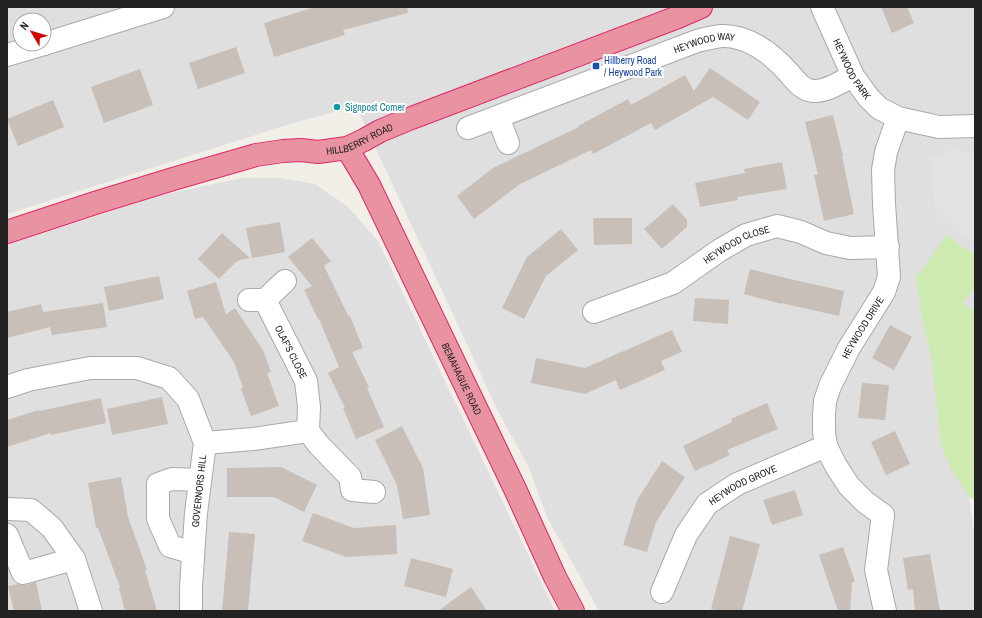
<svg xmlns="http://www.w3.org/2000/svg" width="982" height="618" viewBox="0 0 982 618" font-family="'Archivo Narrow',sans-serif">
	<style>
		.residential { fill: #e0dfdf; fill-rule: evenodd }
		.grass { fill: #cdebb0 }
		.parking { fill: #e2e2e2 }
		.building { fill: #c7bfb8 }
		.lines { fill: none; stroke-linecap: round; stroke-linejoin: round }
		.minor-casing { stroke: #a9a9a9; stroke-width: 24 }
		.highway-casing { stroke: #dc2a67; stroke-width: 24 }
		.minor { stroke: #fff; stroke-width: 22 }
		.highway { stroke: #e892a2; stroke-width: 22 }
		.transit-dot { fill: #1a4fb4; stroke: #fff; stroke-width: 1.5 }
		.culture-dot { fill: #0f9aa8; stroke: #fff; stroke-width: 1.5 }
		.labels { text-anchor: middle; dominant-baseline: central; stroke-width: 4; stroke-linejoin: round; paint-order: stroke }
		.street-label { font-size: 10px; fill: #222; stroke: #fff }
		.transit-label { font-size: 10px; fill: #164399; stroke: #fff; text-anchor: start }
		.culture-label { font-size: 10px; fill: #0d838f; stroke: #fff; text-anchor: start }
	</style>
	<rect width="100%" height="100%" fill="#f2efe9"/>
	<path class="residential" d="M7 7H975V499L969 498 975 537V611H599L547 517 529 468 498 411 356 106 290 124 7 214ZM20 20H44V44H20Z
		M242 178H281L315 184 347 206 378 241 555 611H7V245L162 195Z"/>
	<path class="grass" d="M947 235 962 247 975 254V287L963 303 975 312V499L969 497 952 471 941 445 932 362 921 312 916 278Z"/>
	<path class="parking" d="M957 147 963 152 975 150V239L972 243 940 218 935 209 930 156 944 154 950 148Z"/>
	<path class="building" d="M315 7H407L408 13 343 30 345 35 274 57 264 23Z
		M881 7H907L914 23 892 33Z
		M236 47 245 73 198 89 189 63Z
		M710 68 760 102 748 120 713 97 655 130 651 123 593 154 591 150 520 184 474 219 457 196 493 168 579 127 578 126 628 99 631 105 685 75 694 91Z
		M140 69 153 105 104 123 91 87Z
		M53 100 64 127 18 146 7 119Z
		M833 115 843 156H842L854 214 824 221 814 175 818 174 805 122Z
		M782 162 787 189 737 197 738 200 700 207 695 183 745 173 744 169Z
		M673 204 687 220V227L662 249 644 229Z
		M593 218H632V244L594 245Z
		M280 222 285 252 252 258 246 228Z
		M561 229 578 250 546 276 524 319 502 308 527 257Z
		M222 233 250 258 237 261 219 279 198 259Z
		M312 238 331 261 324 266 349 317 350 316 363 348 352 352 369 387 367 388 384 427 356 439 343 408H345L328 373 339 367 319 319H318L304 290 312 286 288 257Z
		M750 269 790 279 844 291 839 316 781 303V304L744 294Z
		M159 276 164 299 109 311 104 287Z
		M216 282 226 314 235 308 263 350 271 372 267 373 279 406 251 416 241 389 243 388 234 362 203 317 195 319 187 291Z
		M695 298 729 300 728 324 693 321Z
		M103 303 107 327 52 335 50 327 7 338V312L41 304 43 312Z
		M890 325 912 337 894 370 872 358Z
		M672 330 682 352 661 361 665 370 620 390 616 380 585 394 531 383 536 358 585 368Z
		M862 383 889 385 885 420 858 418Z
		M162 397 168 424 112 435 107 409Z
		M101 398 106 423 51 435V433L7 447V420L39 410V411Z
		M767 403 778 429 727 450 730 455 695 471 683 446 732 422 731 419Z
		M402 426 423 468 430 515 403 519 397 485 375 440Z
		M895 431 910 464 886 475 871 442Z
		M662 461 685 477 656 522 647 552 623 545 637 500Z
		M281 467 317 485 304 512 274 497H227V468Z
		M121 477 128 517 147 570H145L157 611H125L119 588 120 587 98 528H96L88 483Z
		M795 490 803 515 772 525 763 500Z
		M313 513 354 528 396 525 397 554 346 557 302 541Z
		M229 532 255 534 248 611H222Z
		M730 536 760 544 742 611H721L711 609Z
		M843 547 855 581 852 583 850 611H838L819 555Z
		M930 554 940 611H915L913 589 908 590 903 558Z
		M411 558 453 569 446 597 404 586Z
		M36 582 42 611H14L8 586 18 584 21 585H26Z
		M471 587 487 611H438Z"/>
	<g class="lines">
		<defs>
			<g id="minor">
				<path id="s1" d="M822 7 853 76 868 97 879 108 898 118 939 127 975 126"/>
				<path d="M44 44 163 7"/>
				<path d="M7 55 44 44"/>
				<path d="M498 117 508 143"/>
				<path id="s2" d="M468 128 697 41C705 39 713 37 721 36 749 35 772 54 789 73 796 81 802 90 813 91 827 92 840 82 853 76"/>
				<path d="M265 300 285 281"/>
				<path id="s3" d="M594 312 673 283 720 250 746 235 777 226 801 232 826 243 850 248 888 247"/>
				<path d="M7 387 28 380 90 368H137L169 378 188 399 205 443 196 513 191 587V611"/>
				<path d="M308 431 319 445 350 477 352 490 374 492"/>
				<path d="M205 443 253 439 308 431 309 407 306 381 265 300H249"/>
				<path d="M7 509 31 510 52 528 74 559 91 611"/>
				<path id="s4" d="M883 515 865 502 849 486 836 466 826 446 824 432V415L825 401 830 386 849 348 884 292 889 277 884 204 883 170 886 152 898 118"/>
				<path d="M883 515 876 570 885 611"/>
				<path d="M7 535 23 573 74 559"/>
				<path d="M193 553 170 546 158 519V484L172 479 200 480"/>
				<path id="s5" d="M662 592 686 535 707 504 737 484 826 446"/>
			</g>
			<g id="highway">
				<path id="s6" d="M347 148 369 185 515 489 555 577 573 611"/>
				<path id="s7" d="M7 232 95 203 173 179 256 155 283 151 301 150 318 152 347 148 364 140 380 131 409 119 678 17 701 7"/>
			</g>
		</defs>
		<use href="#minor" class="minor-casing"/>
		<use href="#highway" class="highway-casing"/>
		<use href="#minor" class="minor"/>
		<use href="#highway" class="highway"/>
	</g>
	<rect class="transit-dot" x="592" y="62" width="8" height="8" rx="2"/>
	<circle class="culture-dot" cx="337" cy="107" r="4"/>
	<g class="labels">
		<g class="street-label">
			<text stroke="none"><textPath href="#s2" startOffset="252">HEYWOOD WAY</textPath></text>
			<text stroke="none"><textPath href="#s1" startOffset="69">HEYWOOD PARK</textPath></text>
			<text stroke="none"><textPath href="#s7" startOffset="367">HILLBERRY ROAD</textPath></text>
			<text stroke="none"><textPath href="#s3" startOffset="159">HEYWOOD CLOSE</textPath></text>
			<text stroke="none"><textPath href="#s4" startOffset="219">HEYWOOD DRIVE</textPath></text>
			<text transform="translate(291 352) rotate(63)">OLAF'S CLOSE</text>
			<text stroke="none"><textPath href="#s6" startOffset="258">BEMAHAGUE ROAD</textPath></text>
			<text stroke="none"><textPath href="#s5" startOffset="140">HEYWOOD GROVE</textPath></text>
			<text transform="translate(199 491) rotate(-84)">GOVERNORS HILL</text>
		</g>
		<g class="transit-label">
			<text x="604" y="60">Hillberry Road<tspan x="604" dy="12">/ Heywood Park</tspan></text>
		</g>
		<g class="culture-label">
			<text x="345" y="107">Signpost Corner</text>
		</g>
	</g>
	<rect width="982" height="618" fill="none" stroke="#222222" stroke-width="16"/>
	<g transform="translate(32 32) rotate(308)"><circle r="19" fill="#ffffff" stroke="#a7a7a7"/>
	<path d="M0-3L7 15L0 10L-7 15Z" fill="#d40000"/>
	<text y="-6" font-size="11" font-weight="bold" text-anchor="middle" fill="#222222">N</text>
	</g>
</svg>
